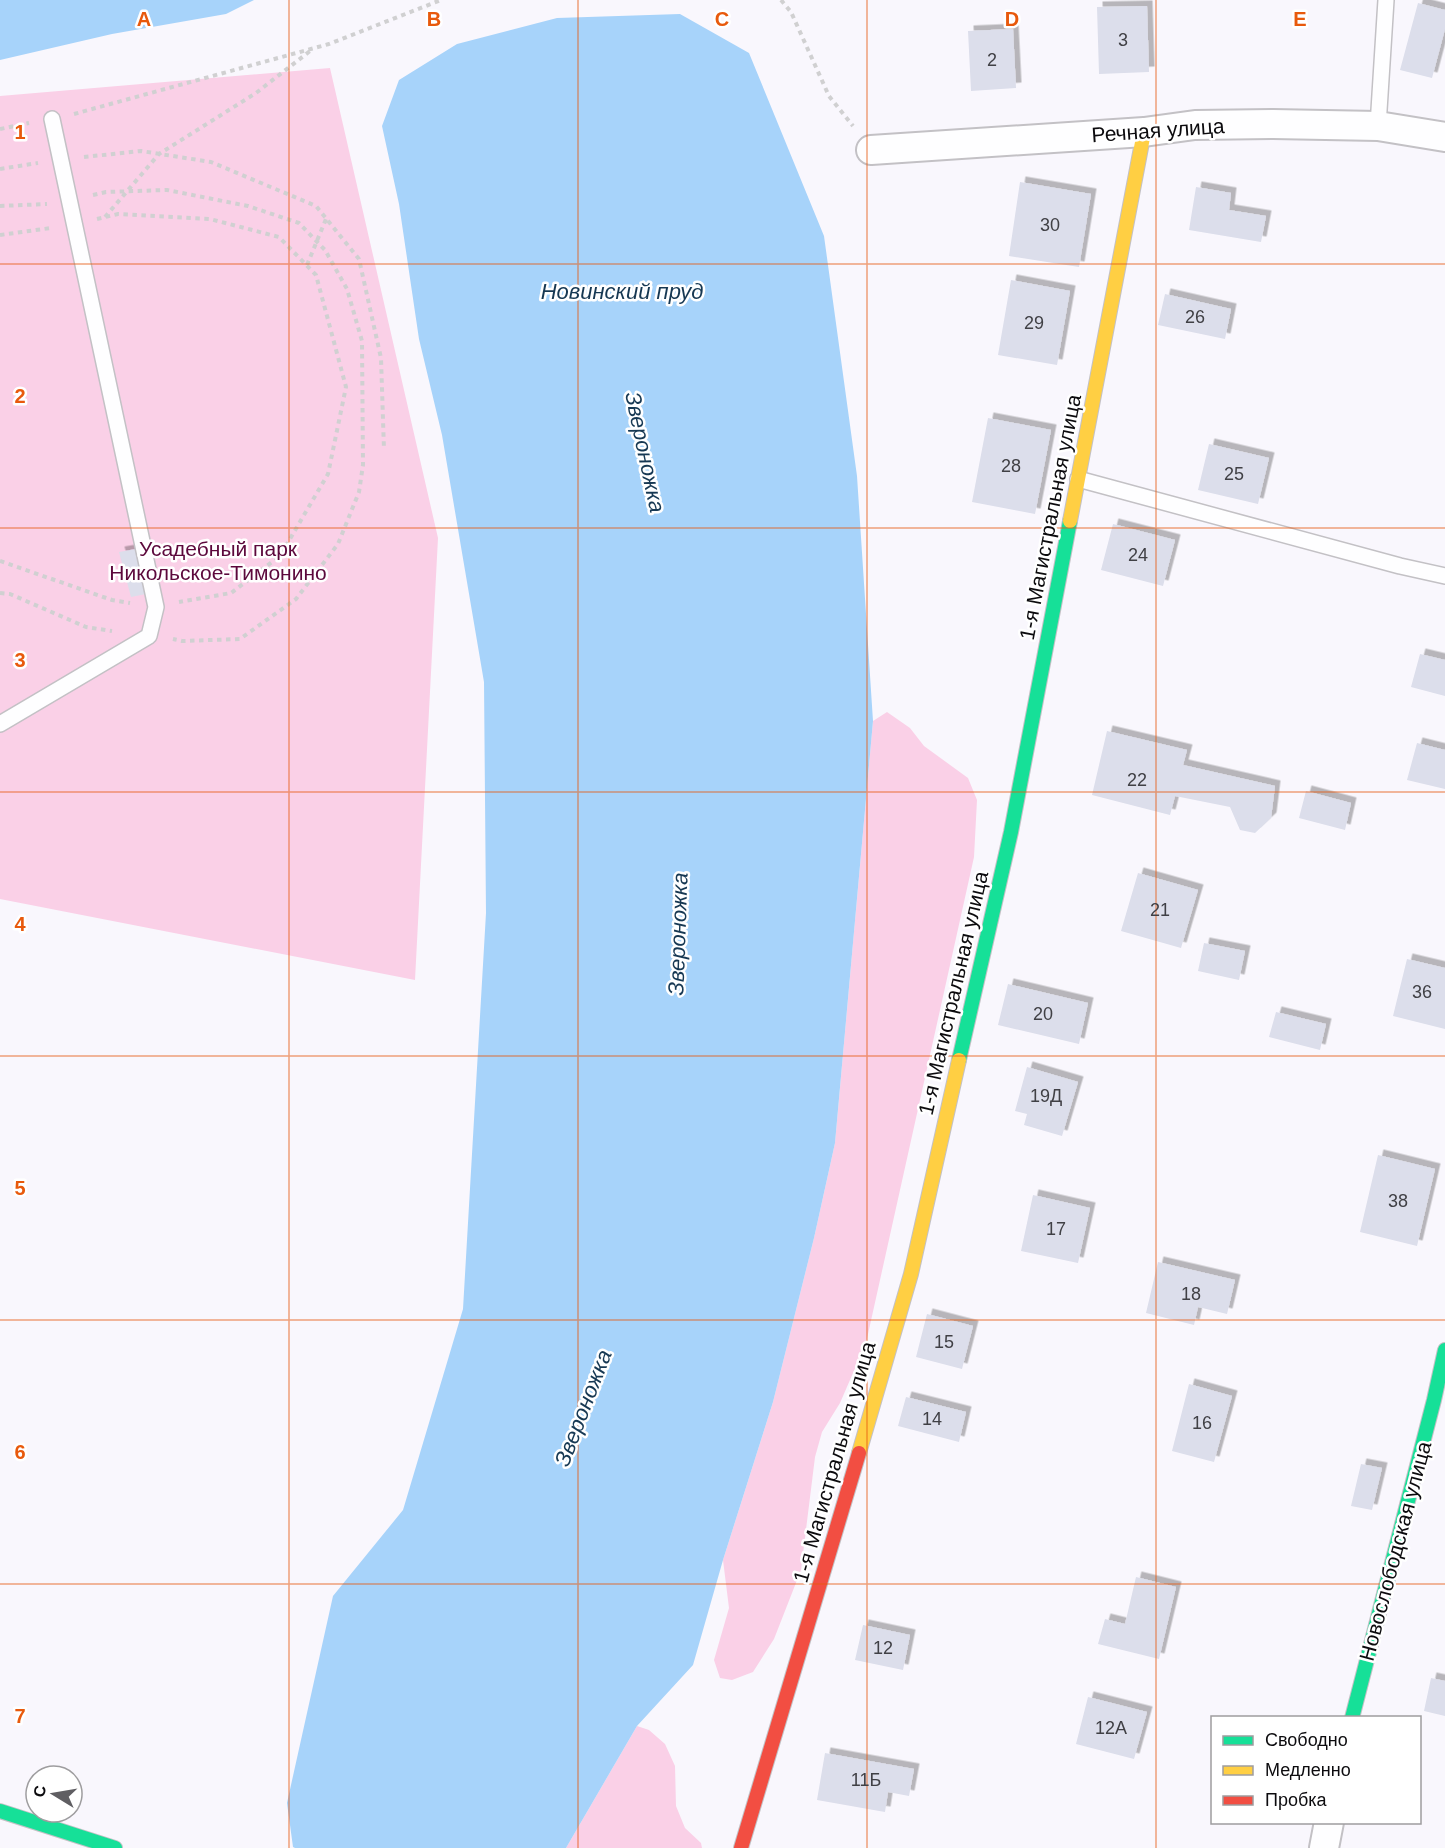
<svg xmlns="http://www.w3.org/2000/svg" width="1445" height="1848" viewBox="0 0 1445 1848" font-family="Helvetica,sans-serif">
	<style>
		.green { fill: #fad0e7 }
		.water { fill: #a7d3fa }
		.building { fill: #dcdeeb; filter: url(#shadow) }
		.lines { fill: none; stroke-linecap: round; stroke-linejoin: round }
		.lane-casing { stroke: #c3c1c5; stroke-width: 18 }
		.street-casing { stroke: #c3c1c5; stroke-width: 32 }
		.fast-casing { stroke: #c3c1c5; stroke-width: 16 }
		.slow-casing { stroke: #c3c1c5; stroke-width: 16 }
		.jam-casing { stroke: #c3c1c5; stroke-width: 16 }
		.path { stroke: #d0d0d1; stroke-width: 4; stroke-dasharray: 4.5 4.5; stroke-linecap: butt }
		.lane { stroke: #fefeff; stroke-width: 15 }
		.street { stroke: #fefeff; stroke-width: 28 }
		.fast { stroke: #16e098; stroke-width: 14 }
		.slow { stroke: #ffcf43; stroke-width: 14 }
		.jam { stroke: #f24e42; stroke-width: 14 }
		.grid { fill: none; stroke: #e8590c; stroke-width: 1.5; stroke-opacity: 0.55 }
		.labels { text-anchor: middle; dominant-baseline: central; stroke-width: 5; stroke-linejoin: round; paint-order: stroke }
		.number-label { font-size: 18px; fill: #404045 }
		.street-label { font-size: 21px; fill: #0c0b0e; stroke: #fff }
		.park-label { font-size: 21px; fill: #5c083c; stroke: #fff }
		.water-label { font-size: 22px; font-style: italic; fill: #163853; stroke: #fff }
		.grid-label { font-size: 20px; text-anchor: middle; font-weight: bold; fill: #e8590c; stroke: #fff; stroke-width: 5; stroke-linejoin: round; paint-order: stroke }
	</style>
	<defs>
		<filter id="shadow"><feDropShadow dx="5.5" dy="-5.5" stdDeviation="0" flood-color="#0004"/></filter>
	</defs>
	<rect width="100%" height="100%" fill="#f9f7fd"/>
	<path class="green" d="M330 68 438 538 415 980 0 899V96Z
		M887 712 910 728 924 746 968 778 977 800 974 857 866 1343 840 1403 822 1432 815 1457 801 1570 774 1639 753 1672 732 1680 720 1678 714 1660 729 1608 723 1560 773 1402 814 1238 835 1143 873 721Z
		M637 1726 649 1730 665 1744 675 1766 676 1806 685 1828 701 1843 702 1848H566Z"/>
	<path class="water" d="M0 0H254L226 14 112 34 0 60Z
		M680 14 749 53 824 236 857 476 873 721 835 1143 814 1238 773 1402 723 1560 693 1665 637 1726 566 1848H295L293 1847 287 1803 333 1596 403 1510 463 1309 486 913 484 682 442 435 419 339 399 204 382 126 399 80 457 44 557 18Z"/>
	<path class="building" d="M1418 3 1445 10V29L1432 78 1400 70Z
		M1147 6 1149 72 1099 74 1097 7Z
		M1013 29 1016 88 971 91 968 31Z
		M1020 182 1091 194 1079 267 1009 256Z
		M1196 187 1231 193 1229 210 1266 216 1261 242 1189 230Z
		M1011 280 1070 291 1057 365 998 355Z
		M1165 294 1231 309 1225 339 1158 325Z
		M988 418 1051 430 1035 514 972 502Z
		M1209 444 1269 458 1258 504 1198 490Z
		M1113 524 1175 540 1163 586 1101 570Z
		M136 549 146 594 131 597 119 552Z
		M1420 654 1445 660V696L1411 687Z
		M1107 731 1187 750 1183 765 1275 786 1271 818 1255 833 1240 830 1230 807 1175 796 1170 815 1092 795Z
		M1417 743 1445 750V789L1407 780Z
		M1306 791 1351 803 1345 830 1299 818Z
		M1138 873 1198 890 1181 948 1121 931Z
		M1204 943 1245 951 1239 980 1198 971Z
		M1407 959 1445 968V1029L1393 1016Z
		M1008 984 1088 1003 1079 1044 998 1025Z
		M1276 1012 1326 1024 1320 1050 1269 1037Z
		M1027 1067 1078 1082 1062 1136 1024 1125 1027 1114 1015 1111Z
		M1378 1155 1435 1169 1417 1246 1360 1232Z
		M1033 1195 1090 1208 1078 1263 1021 1251Z
		M1158 1262 1235 1280 1227 1314 1198 1307 1194 1325 1146 1313Z
		M927 1314 973 1326 962 1369 916 1357Z
		M1189 1384 1232 1396 1214 1462 1172 1451Z
		M906 1397 966 1412 959 1442 898 1426Z
		M1361 1464 1382 1468 1372 1510 1351 1506Z
		M1136 1577 1176 1587 1159 1659 1098 1644 1105 1619 1125 1624Z
		M863 1625 910 1635 903 1670 855 1660Z
		M1431 1678 1445 1681V1716L1424 1711Z
		M1088 1697 1147 1712 1134 1759 1076 1744Z
		M825 1753 914 1769 909 1796 888 1792 885 1812 817 1800Z"/>
	<g class="lines">
		<defs>
			<path id="lane" d="M1378 126 1386 0
				M1078 479 1400 566 1445 576
				M0 724 149 636 156 607 52 119"/>
			<path id="street" d="M871 150 1144 132 1195 125 1273 124 1378 126 1445 137
				M1324 1848 1329 1822"/>
			<path id="fast" d="M959 1060 1011 832 1070 521
				M1352 1718 1434 1400 1445 1350
				M0 1811 115 1848"/>
			<path id="slow" d="M1070 521 1144 132
				M859 1453 911 1274 959 1060"/>
			<path id="jam" d="M741 1848 859 1453"/>
		</defs>
		<use href="#lane" class="lane-casing"/>
		<use href="#street" class="street-casing"/>
		<use href="#fast" class="fast-casing"/>
		<use href="#slow" class="slow-casing"/>
		<use href="#jam" class="jam-casing"/>
		<path class="path" d="M781 0 791 12 829 96 853 126
			M74 114 329 44 441 0
			M0 129 29 123
			M84 157 141 151 211 162 316 206 359 259 381 358 384 450
			M0 169 38 163
			M93 195 106 192 167 190 248 206 299 223 325 250 347 289 362 341 363 465 359 492 338 544 296 599 240 639 182 641 173 639
			M0 206 47 204
			M105 217 159 154 256 93 310 51
			M97 219 118 214 210 219 279 237 316 275 346 387 328 474 280 556 231 593 179 602
			M0 235 51 228
			M307 265 326 219
			M0 561 112 600 130 603
			M0 593 10 594 86 627 112 631"/>
		<use href="#lane" class="lane"/>
		<use href="#street" class="street"/>
		<use href="#fast" class="fast"/>
		<use href="#slow" class="slow"/>
		<use href="#jam" class="jam"/>
	</g>
	<path class="grid" d="M289 0V1848M578 0V1848M867 0V1848M1156 0V1848M0 264H1445M0 528H1445M0 792H1445M0 1056H1445M0 1320H1445M0 1584H1445"/>
	<g class="labels">
		<g class="number-label">
			<text x="1123" y="40">3</text>
			<text x="992" y="60">2</text>
			<text x="1050" y="225">30</text>
			<text x="1195" y="317">26</text>
			<text x="1034" y="323">29</text>
			<text x="1011" y="466">28</text>
			<text x="1234" y="474">25</text>
			<text x="1138" y="555">24</text>
			<text x="1137" y="780">22</text>
			<text x="1160" y="910">21</text>
			<text x="1422" y="992">36</text>
			<text x="1043" y="1014">20</text>
			<text x="1046" y="1096">19Д</text>
			<text x="1398" y="1201">38</text>
			<text x="1056" y="1229">17</text>
			<text x="1191" y="1294">18</text>
			<text x="944" y="1342">15</text>
			<text x="932" y="1419">14</text>
			<text x="1202" y="1423">16</text>
			<text x="883" y="1648">12</text>
			<text x="1111" y="1728">12А</text>
			<text x="866" y="1780">11Б</text>
		</g>
		<g class="street-label">
			<text transform="translate(1158 130) rotate(-4)">Речная улица</text>
			<text transform="translate(1050 517) rotate(-79)">1-я Магистральная улица</text>
			<text transform="translate(953 993) rotate(-77)">1-я Магистральная улица</text>
			<text transform="translate(834 1462) rotate(-74)">1-я Магистральная улица</text>
			<text transform="translate(1395 1551) rotate(-75)">Новослободская улица</text>
		</g>
		<g class="park-label">
			<text x="218" y="548">Усадебный парк<tspan x="218" dy="24">Никольское-Тимонино</tspan></text>
		</g>
		<g class="water-label">
			<text x="622" y="291">Новинский пруд</text>
			<text transform="translate(645 452) rotate(78)">Звероножка</text>
			<text transform="translate(678 934) rotate(-88)">Звероножка</text>
			<text transform="translate(583 1408) rotate(-69)">Звероножка</text>
		</g>
	</g>
	<g class="grid-label">
		<text x="144" y="26">A</text>
		<text x="434" y="26">B</text>
		<text x="722" y="26">C</text>
		<text x="1012" y="26">D</text>
		<text x="1300" y="26">E</text>
		<text x="20" y="139">1</text>
		<text x="20" y="403">2</text>
		<text x="20" y="667">3</text>
		<text x="20" y="931">4</text>
		<text x="20" y="1195">5</text>
		<text x="20" y="1459">6</text>
		<text x="20" y="1723">7</text>
	</g>
	<rect x="1211" y="1716" width="210" height="108" fill="#ffffff" stroke="#9e9d9f" stroke-width="1.5"/>
	<rect x="1223" y="1736" width="30" height="9" fill="#16e098" stroke="#9e9d9f" stroke-width="1.5"/>
	<text x="1265" y="1746" font-size="18" fill="#0c0b0e">Свободно</text>
	<rect x="1223" y="1766" width="30" height="9" fill="#ffcf43" stroke="#9e9d9f" stroke-width="1.5"/>
	<text x="1265" y="1776" font-size="18" fill="#0c0b0e">Медленно</text>
	<rect x="1223" y="1796" width="30" height="9" fill="#f24e42" stroke="#9e9d9f" stroke-width="1.5"/>
	<text x="1265" y="1806" font-size="18" fill="#0c0b0e">Пробка</text>
	<g transform="translate(54 1794) rotate(281)"><circle r="28" fill="#ffffff" stroke="#9e9d9f" stroke-width="1.5"/>
	<path d="M0-4.5L10 22L0 15L-10 22Z" fill="#5f5e62"/>
	<text y="-9" font-size="16" font-weight="bold" text-anchor="middle" fill="#0c0b0e">С</text>
	</g>
</svg>
